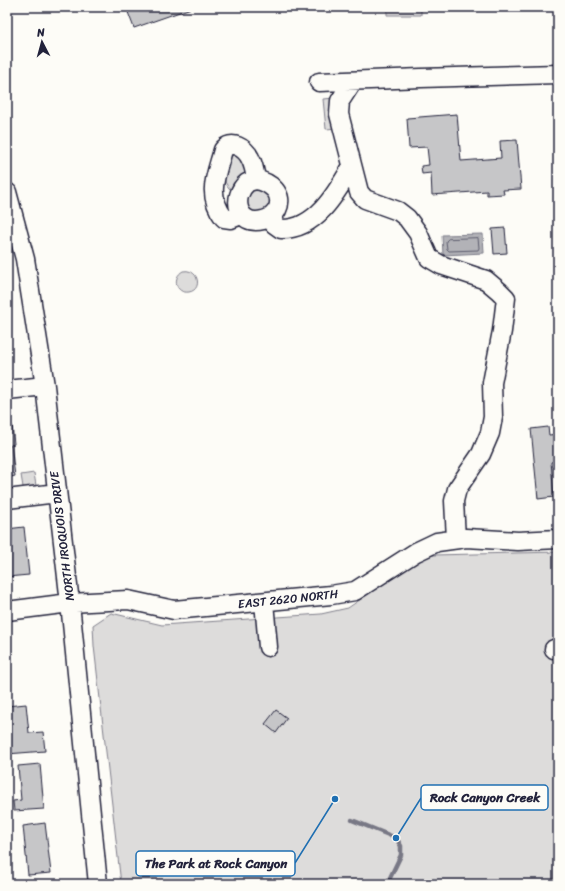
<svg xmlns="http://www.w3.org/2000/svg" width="565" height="891" viewBox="0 0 565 891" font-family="Sriracha,sans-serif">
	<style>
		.green { fill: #dddcdb; stroke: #807f8b }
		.water { fill: #b2b2b7; stroke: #787885 }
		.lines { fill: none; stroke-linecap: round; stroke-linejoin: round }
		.shore { stroke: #5c5c6d; stroke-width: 1 }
		.stream { stroke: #787885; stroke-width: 4.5 }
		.building { fill: #c6c6c8; stroke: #22223b }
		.minor-casing { stroke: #22223b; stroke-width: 21 }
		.minor { stroke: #fdfcf7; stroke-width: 18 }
		.labels { text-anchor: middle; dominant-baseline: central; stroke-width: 4; stroke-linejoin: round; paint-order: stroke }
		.street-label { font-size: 12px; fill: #22223b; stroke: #fdfcf7 }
		.leader { fill: none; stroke: #1f6fb2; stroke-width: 1.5 }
		.callout-dot { fill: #1f6fb2; stroke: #fdfcf7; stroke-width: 1.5 }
		.callout { fill: #fdfcf7; stroke: #1f6fb2; stroke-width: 1.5 }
		.callout-label { font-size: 13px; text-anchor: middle; font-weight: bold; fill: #22223b }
	</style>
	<rect width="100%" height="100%" fill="#fdfcf7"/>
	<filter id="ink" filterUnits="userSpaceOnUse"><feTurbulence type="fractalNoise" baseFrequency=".025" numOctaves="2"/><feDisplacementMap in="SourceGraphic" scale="8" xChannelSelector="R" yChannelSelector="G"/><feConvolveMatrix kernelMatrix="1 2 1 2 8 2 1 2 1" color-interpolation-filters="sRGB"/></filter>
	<g filter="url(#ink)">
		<path class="green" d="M387 7H421V15H387Z
			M335 98 338 128 326 129 323 99Z
			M232 153 239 154 250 176 233 192C224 185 221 173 224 163 226 159 230 156 232 153Z
			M259 183 276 203 250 219 244 192Z
			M183 271C199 268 203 290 189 292 175 294 172 277 183 271Z
			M34 473 37 492 24 493 21 475Z
			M558 552V884H121L94 646 93 625 111 613 162 625 321 614 348 608 417 560 434 555Z"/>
		<path class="water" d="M483 234 484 253 443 255 442 235Z"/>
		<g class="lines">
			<path class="shore" d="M478 238 479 248 478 250 449 251 447 249 446 241 448 239Z"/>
			<path class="stream" d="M352 820 396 838 401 846V855L387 884"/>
		</g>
		<path class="building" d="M126 7H194L134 28Z
			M457 114 461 161 501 158 500 141 517 140 521 189 503 190 504 194 487 195V191L432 195 431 173 422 174 421 166 429 165 427 147 409 148 407 118Z
			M505 228 507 253 494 254 492 229Z
			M7 425H12L14 444 11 445 15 476 7 478Z
			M548 427 549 435 558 434V461L551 462 554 497 538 499 531 429Z
			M24 527 29 575 7 577V529Z
			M26 704 29 733 43 732 45 751 7 754V706Z
			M276 710 287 718 276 733 265 724Z
			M40 764 44 809 14 811 13 801 21 800 18 766Z
			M45 823 51 873 28 875 23 826Z"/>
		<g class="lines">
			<defs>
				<path id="minor" d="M353 81 340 101 339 114 359 192 365 199 398 211 407 218 418 233 429 258 441 265 486 280 499 291 506 298 502 331 492 383 493 417 490 433 481 454 457 489 454 501 456 539
					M319 82 421 78 558 74
					M256 180C270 182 285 194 277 210 274 215 269 219 263 220 237 227 231 196 247 183 250 181 253 181 256 180Z
					M7 192 25 259 45 386 70 603 98 884
					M241 215 231 219 224 218C206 194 216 176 223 150 231 139 245 148 250 158 254 165 255 172 256 180
					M270 219 274 224 281 229C316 230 337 192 352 166
					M7 390 45 386
					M7 499 57 493
					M264 602 268 647
					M7 611 70 603 128 600 174 610 331 595 355 591 416 552 437 542 466 538 518 541 558 539
					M554 649 558 648"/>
			</defs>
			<use href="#minor" class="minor-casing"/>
			<use href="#minor" class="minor"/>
		</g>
	</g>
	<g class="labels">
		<g class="street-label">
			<text transform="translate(62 536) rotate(-97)">NORTH IROQUOIS DRIVE</text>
			<text transform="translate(288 599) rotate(-6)">EAST 2620 NORTH</text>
		</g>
	</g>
	<path class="leader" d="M396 838L421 798M335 799L295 863"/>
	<g class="callout-dot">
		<circle cx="396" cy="838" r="4"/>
		<circle cx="335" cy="799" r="4"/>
	</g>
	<g class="callout">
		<rect x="421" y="785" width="127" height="25" rx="4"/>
		<rect x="136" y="851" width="159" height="25" rx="4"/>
	</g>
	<g class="callout-label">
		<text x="485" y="802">Rock Canyon Creek</text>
		<text x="216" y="868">The Park at Rock Canyon</text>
	</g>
	<rect width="565" height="891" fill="none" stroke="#fdfcf7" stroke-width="24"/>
	<rect x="12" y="12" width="541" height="867" fill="none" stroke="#22223b" stroke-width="1.5" filter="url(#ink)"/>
	<g transform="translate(42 42) rotate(354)" stroke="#fdfcf7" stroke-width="3" paint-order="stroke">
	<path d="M0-3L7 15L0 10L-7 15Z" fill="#22223b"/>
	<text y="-6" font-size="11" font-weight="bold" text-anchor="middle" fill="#22223b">N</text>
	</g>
</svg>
